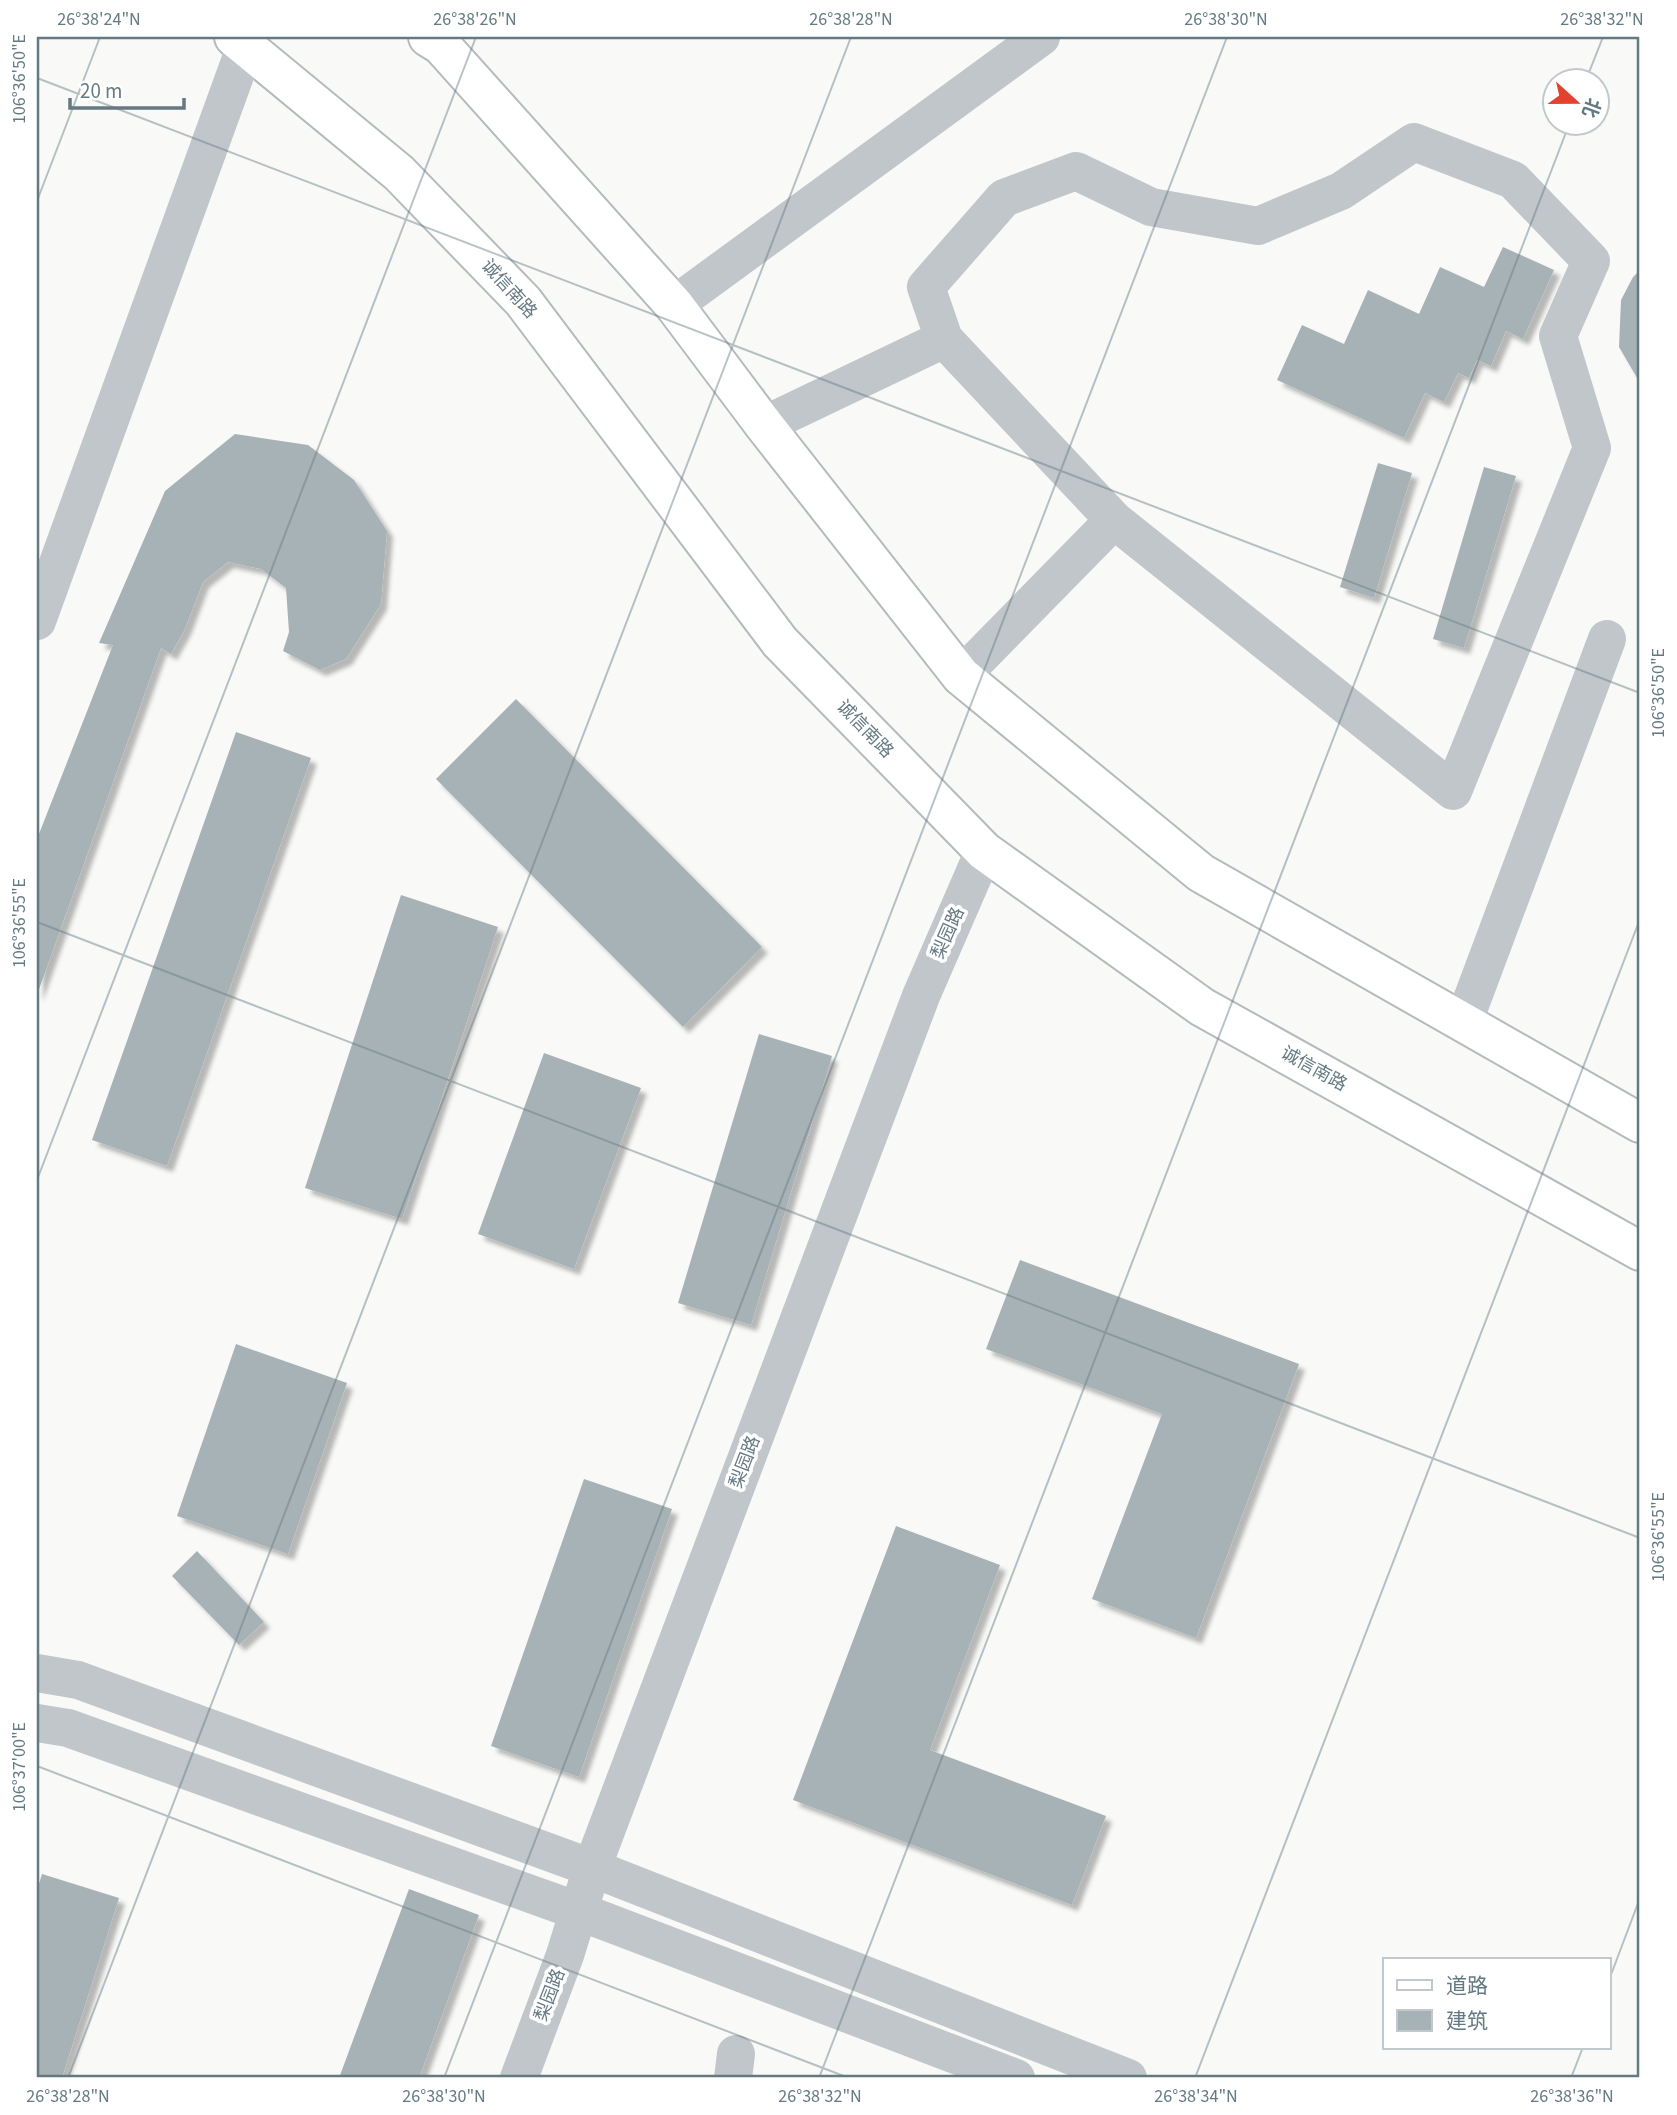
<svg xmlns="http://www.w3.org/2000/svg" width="1677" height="2115" viewBox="0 0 1677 2115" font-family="'Source Sans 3','Noto Sans SC',sans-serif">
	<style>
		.building { fill: #a7b2b6; filter: url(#shadow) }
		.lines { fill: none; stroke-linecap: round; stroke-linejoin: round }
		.major-casing { stroke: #b4babd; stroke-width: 42 }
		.minor { stroke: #c0c6c9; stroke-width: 38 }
		.major { stroke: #fff; stroke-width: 38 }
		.ticks { fill: none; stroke: #647982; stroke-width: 2; stroke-opacity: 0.45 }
		.labels { text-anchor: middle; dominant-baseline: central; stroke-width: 7; stroke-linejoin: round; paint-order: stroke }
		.street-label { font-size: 18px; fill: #647982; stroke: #fff }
		.neatline { fill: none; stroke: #647982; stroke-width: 2.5 }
		.ticks-label { font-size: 18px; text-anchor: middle; fill: #647982 }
	</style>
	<defs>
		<filter id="shadow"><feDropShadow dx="6" dy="6" stdDeviation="2" flood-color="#0004"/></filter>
	</defs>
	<rect width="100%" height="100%" fill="#f9f9f7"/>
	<path class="building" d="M1503 247 1554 270 1523 339 1506 331 1491 366 1477 360 1469 378 1458 373 1444 402 1425 393 1404 438 1277 380 1302 325 1344 344 1368 290 1419 314 1440 267 1484 287Z
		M1640 270V383L1619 347 1621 300 1633 277Z
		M235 434 308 445 354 480 387 531 381 604 346 659 320 670 283 651 289 632 286 588 261 569 228 562 203 582 185 629 171 654 161 648 37 995V839L113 645 99 643 165 491Z
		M1378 463 1412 473 1374 598 1340 587Z
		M1484 467 1516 476 1464 648 1433 639Z
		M516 699 762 947 683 1027 436 779Z
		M236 732 311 758 167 1166 92 1140Z
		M401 895 498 927 402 1219 305 1188Z
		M759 1034 832 1056 751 1325 678 1303Z
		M544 1053 641 1088 574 1269 478 1234Z
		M1020 1260 1299 1364 1196 1638 1092 1599 1162 1414 986 1349Z
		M236 1344 347 1383 288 1554 177 1516Z
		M584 1479 672 1509 579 1777 491 1746Z
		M896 1526 1000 1565 930 1750 1106 1816 1072 1905 793 1800Z
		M197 1551 264 1622 239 1645 172 1576Z
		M42 1874 119 1898 62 2078H37V1890Z
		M409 1889 479 1915 419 2078H339Z"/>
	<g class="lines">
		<defs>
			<path id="major" d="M234 37 399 173 523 301 780 642 984 851 1202 1007 1640 1251
				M428 37 441 45 674 305 764 425 961 676 1201 873 1640 1123"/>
		</defs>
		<use href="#major" class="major-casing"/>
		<path class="minor" d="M674 305 1041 37
			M944 339 1114 520
			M764 425 944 339 926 287 1004 198 1076 171 1151 207 1258 226 1341 191 1414 142 1513 180 1591 261 1558 336 1592 448 1453 791 1114 520 961 676
			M37 621 246 45
			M1464 1021 1607 639
			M37 1673 78 1680 592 1868 1128 2078
			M37 1723 68 1728 578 1911 1016 2078
			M519 2078 565 1955 592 1868 921 996 984 851
			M733 2078 736 2054"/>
		<use href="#major" class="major"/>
	</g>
	<path class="ticks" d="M37 78 1640 693M1586 80 1603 37M37 201 100 37M37 922 1640 1538M37 1180 476 37M37 1766 849 2078M1609 1980 1640 1898M68 2078 851 37M444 2078 1227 37M819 2078 1570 122M1195 2078 1640 919M1571 2078 1583 2047"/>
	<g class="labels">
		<g class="street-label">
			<text transform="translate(509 289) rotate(48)">诚信南路</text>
			<text transform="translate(865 729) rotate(46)">诚信南路</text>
			<text transform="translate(948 933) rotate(-66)">梨园路</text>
			<text transform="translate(1314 1069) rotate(29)">诚信南路</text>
			<text transform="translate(745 1462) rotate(-69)">梨园路</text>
			<text transform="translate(550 1995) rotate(-69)">梨园路</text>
		</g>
	</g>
	<rect width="1677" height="2115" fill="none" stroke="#ffffff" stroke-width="77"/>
	<rect x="1383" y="1958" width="228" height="91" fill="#ffffff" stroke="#c1c9cd" stroke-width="2"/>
	<rect x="1397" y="1980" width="35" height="10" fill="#ffffff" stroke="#c1c9cd" stroke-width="2"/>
	<text x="1446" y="1993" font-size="21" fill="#647982">道路</text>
	<rect x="1397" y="2010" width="35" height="21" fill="#a7b2b6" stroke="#c1c9cd" stroke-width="2"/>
	<text x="1446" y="2028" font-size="21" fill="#647982">建筑</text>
	<g transform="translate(1576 102) rotate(111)"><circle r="33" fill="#ffffff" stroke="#c1c9cd" stroke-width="2"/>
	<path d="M0-5L12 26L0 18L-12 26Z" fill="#e3422e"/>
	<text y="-10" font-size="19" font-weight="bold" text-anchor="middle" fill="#647982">北</text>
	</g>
	<path d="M70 98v10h114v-10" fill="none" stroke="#647982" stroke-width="3.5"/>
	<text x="80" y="98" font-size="21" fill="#647982" stroke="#ffffff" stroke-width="5" paint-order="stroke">20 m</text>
	<rect x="38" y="38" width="1600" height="2038" class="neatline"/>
	<g class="ticks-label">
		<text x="99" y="25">26°38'24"N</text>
		<text x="475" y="25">26°38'26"N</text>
		<text x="851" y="25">26°38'28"N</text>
		<text x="1226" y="25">26°38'30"N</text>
		<text x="1602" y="25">26°38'32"N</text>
		<text transform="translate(19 79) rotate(-90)" y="6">106°36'50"E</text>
		<text transform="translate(1658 693) rotate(-90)" y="6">106°36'50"E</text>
		<text transform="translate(19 923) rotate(-90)" y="6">106°36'55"E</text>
		<text transform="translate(1658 1537) rotate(-90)" y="6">106°36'55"E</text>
		<text transform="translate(19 1767) rotate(-90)" y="6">106°37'00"E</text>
		<text x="68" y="2102">26°38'28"N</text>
		<text x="444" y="2102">26°38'30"N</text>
		<text x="820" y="2102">26°38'32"N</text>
		<text x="1196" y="2102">26°38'34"N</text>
		<text x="1572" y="2102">26°38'36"N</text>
	</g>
</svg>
